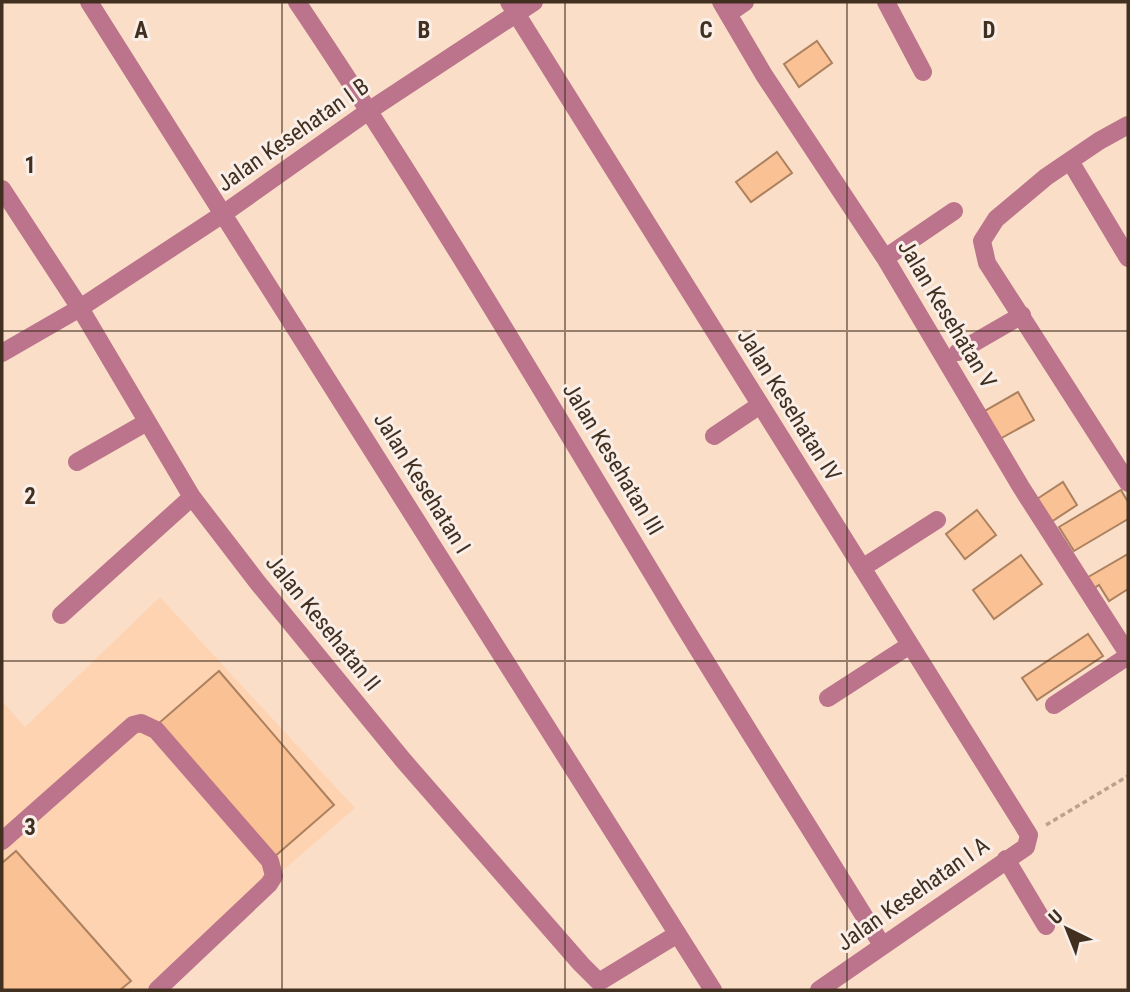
<svg xmlns="http://www.w3.org/2000/svg" width="1130" height="992" viewBox="0 0 1130 992" font-family="'Roboto Condensed',sans-serif">
	<style>
		.built { fill: #fed3b2 }
		.building { fill: #fac194; stroke: #ac815f; stroke-width: 2 }
		.lines { fill: none; stroke-linecap: round; stroke-linejoin: round }
		.path { stroke: #bba28e; stroke-width: 3.5; stroke-dasharray: 5 3.5; stroke-linecap: butt }
		.minor { stroke: #bb748b; stroke-width: 18 }
		.grid { fill: none; stroke: #412f20; stroke-width: 2; stroke-opacity: 0.55 }
		.labels { text-anchor: middle; dominant-baseline: central; stroke-width: 6; stroke-linejoin: round; paint-order: stroke }
		.street-label { font-size: 23px; fill: #412f20; stroke: #f9efe8 }
		.grid-label { font-size: 23px; text-anchor: middle; font-weight: bold; fill: #412f20; stroke: #f9efe8; stroke-width: 6; stroke-linejoin: round; paint-order: stroke }
	</style>
	<rect width="100%" height="100%" fill="#fadec8"/>
	<path class="built" d="M160 597 355 808 145 990H2V701L25 727Z"/>
	<path class="building" d="M817 41 832 63 799 87 784 64Z
		M777 152 792 173 751 202 736 182Z
		M1018 392 1034 420 998 440 983 412Z
		M1063 482 1077 505 1051 522 1037 499Z
		M1121 490 1128 502V519L1074 551 1059 527Z
		M977 510 996 535 965 559 946 534Z
		M1128 554V589L1109 601 1099 585 1090 591 1083 580Z
		M1021 555 1042 584 994 619 973 590Z
		M1088 634 1103 656 1037 700 1022 678Z
		M219 671 334 805 274 857 159 723Z
		M16 851 131 981 120 990H2V863Z"/>
	<g class="lines">
		<path class="path" d="M1046 825 1128 776"/>
		<path class="minor" d="M89 2 713 990
			M297 2C432 203 554 411 679 618 746 728 815 836 882 945
			M509 2 1029 835 1026 847 819 990
			M721 2 764 75 885 258 1021 487 1128 654
			M886 2 923 72
			M729 13 745 2
			M1128 125 1099 141 1046 177 996 219 982 241 987 263 1128 483
			M1070 161 1128 258
			M2 189 80 308 192 497 258 583 403 760 581 964 599 982 676 935
			M885 258 954 211
			M958 352 1022 315
			M2 353 80 308 223 214 370 110 534 2
			M714 436 760 405
			M77 462 147 422
			M862 568 937 520
			M61 615 192 497
			M828 698 910 645
			M1054 705 1128 656
			M2 841 133 725 141 723 156 730 270 861 274 876 269 884 157 990
			M1006 859 1046 926"/>
	</g>
	<path class="grid" d="M282 2V990M565 2V990M847 2V990M2 331H1128M2 661H1128"/>
	<g class="labels">
		<g class="street-label">
			<text transform="translate(293 135) rotate(-35)">Jalan Kesehatan I B</text>
			<text transform="translate(947 314) rotate(59)">Jalan Kesehatan V</text>
			<text transform="translate(789 405) rotate(58)">Jalan Kesehatan IV</text>
			<text transform="translate(613 459) rotate(59)">Jalan Kesehatan III</text>
			<text transform="translate(422 483) rotate(58)">Jalan Kesehatan I</text>
			<text transform="translate(323 623) rotate(51)">Jalan Kesehatan II</text>
			<text transform="translate(913 894) rotate(-35)">Jalan Kesehatan I A</text>
		</g>
	</g>
	<g class="grid-label">
		<text x="141" y="38">A</text>
		<text x="424" y="38">B</text>
		<text x="706" y="38">C</text>
		<text x="989" y="38">D</text>
		<text x="30" y="173">1</text>
		<text x="30" y="504">2</text>
		<text x="30" y="835">3</text>
	</g>
	<rect width="1130" height="992" fill="none" stroke="#412f20" stroke-width="7"/>
	<g transform="translate(1067 929) rotate(317)" stroke="#f9efe8" stroke-width="5" paint-order="stroke">
	<path d="M0-5L12 26L0 18L-12 26Z" fill="#412f20"/>
	<text y="-10" font-size="19" font-weight="bold" text-anchor="middle" fill="#412f20">U</text>
	</g>
</svg>
